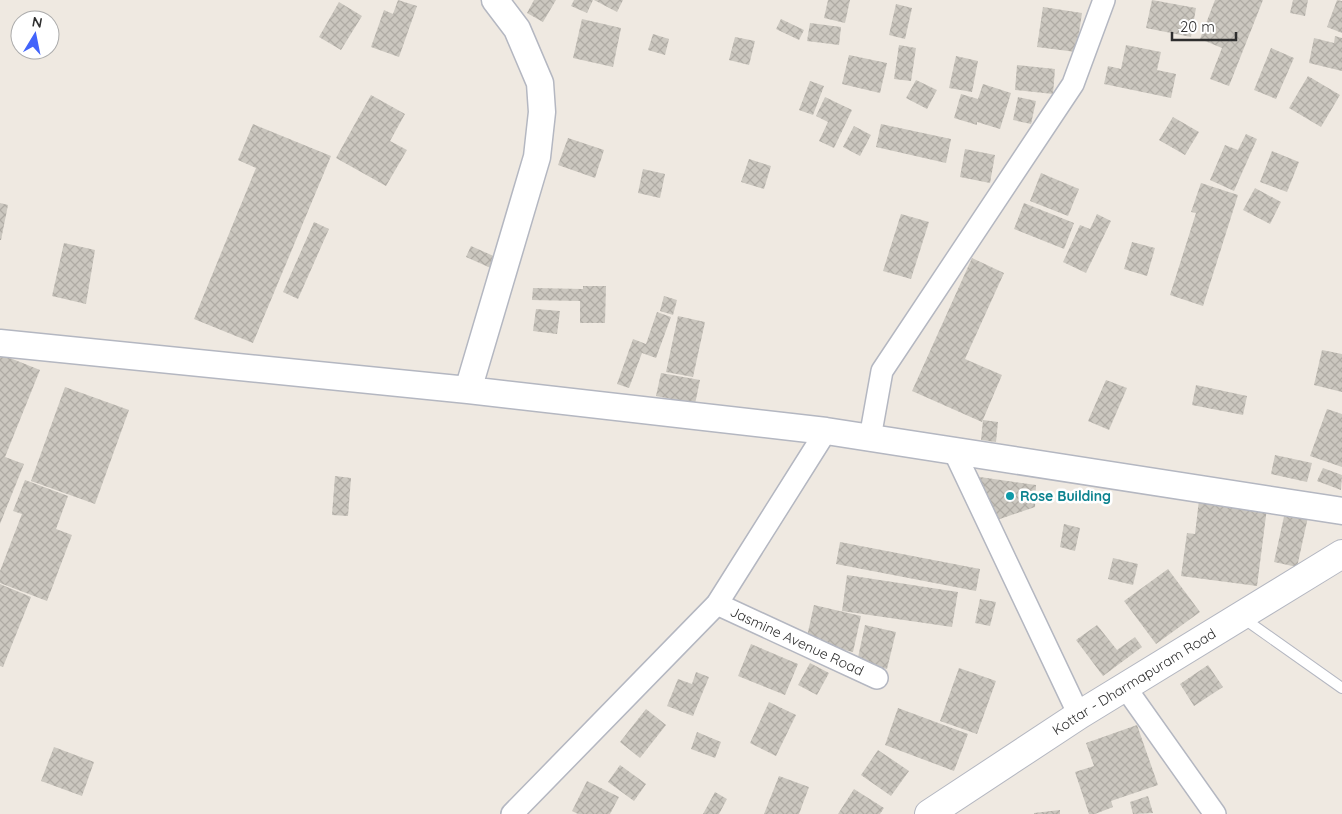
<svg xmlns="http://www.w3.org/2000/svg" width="1342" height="814" viewBox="0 0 1342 814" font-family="Quicksand,sans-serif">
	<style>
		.building { fill: url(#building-cross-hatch) }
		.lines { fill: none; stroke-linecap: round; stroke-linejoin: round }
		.service-casing { stroke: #b4b7c1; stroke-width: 12 }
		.minor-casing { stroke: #b4b7c1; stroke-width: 24 }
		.tertiary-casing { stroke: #b4b7c1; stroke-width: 29 }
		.secondary-casing { stroke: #b4b7c1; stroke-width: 30 }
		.service { stroke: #fff; stroke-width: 10 }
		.minor { stroke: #fff; stroke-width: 21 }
		.tertiary { stroke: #fff; stroke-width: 26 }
		.secondary { stroke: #fff; stroke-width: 28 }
		.culture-dot { fill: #0f9aa8; stroke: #fff; stroke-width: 2 }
		.labels { text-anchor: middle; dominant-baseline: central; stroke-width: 5; stroke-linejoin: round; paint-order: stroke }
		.culture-label { font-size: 14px; font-weight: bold; fill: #0d838f; stroke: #fff; text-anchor: start }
		.street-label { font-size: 14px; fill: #2e2e2e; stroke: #fff }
	</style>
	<defs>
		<pattern id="building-cross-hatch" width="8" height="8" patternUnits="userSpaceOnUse" patternTransform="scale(1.25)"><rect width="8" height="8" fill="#cbc7bf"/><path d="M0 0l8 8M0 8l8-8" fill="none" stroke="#afaba4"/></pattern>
	</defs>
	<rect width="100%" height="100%" fill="#efe9e1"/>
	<path class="building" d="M398 0 417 6 399 57 371 47 384 10 393 14Z
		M534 0H556L543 22 527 13Z
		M574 0H593L587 13 571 6Z
		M594 0H623L617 12Z
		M828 0H850L845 23 824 18Z
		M1152 0 1196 8 1191 37 1146 28Z
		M1215 0H1263L1229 86 1210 79 1222 48 1200 39Z
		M1293 0H1308L1305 16 1290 13Z
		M1337 0 1342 1V33L1327 27Z
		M339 2 362 16 341 50 319 37Z
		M896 4 912 8 905 39 889 35Z
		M1043 7 1082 13 1076 52 1037 47Z
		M582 19 621 28 613 67 573 58Z
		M781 19 804 30 799 40 776 29Z
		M810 23 841 27 839 45 807 41Z
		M653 34 669 39 665 55 648 50Z
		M1335 36 1342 38V71L1309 63 1314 38 1334 43Z
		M735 37 755 41 749 65 729 60Z
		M899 45 916 48 911 81 894 79Z
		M1126 45 1161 52 1157 70 1176 74 1171 98 1104 84 1108 66 1121 69Z
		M1271 48 1294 58 1276 99 1254 90Z
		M849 55 887 63 880 93 842 84Z
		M956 56 978 61 972 92 949 88Z
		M1017 65 1055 69 1053 94 1015 90Z
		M1308 76 1340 95 1321 127 1289 108Z
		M916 80 937 90 927 109 906 98Z
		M810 81 824 86 813 115 799 110Z
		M983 84 1011 93 1000 129 977 122V125L954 118 961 94 978 99Z
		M371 95 405 114 390 141 407 150 386 186 336 158Z
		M825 97 852 110 834 148 819 141 828 122 816 116Z
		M1018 97 1036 101 1031 124 1013 120Z
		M1173 117 1199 132 1185 155 1159 140Z
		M253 124 331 156 253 343 194 319 256 168 238 160Z
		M881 124 951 139 946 163 876 147Z
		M854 126 871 135 860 156 843 147Z
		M1246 134 1257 139 1234 191 1210 180 1225 145 1238 150Z
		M568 138 604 150 595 178 558 165Z
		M965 149 995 155 990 183 960 177Z
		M1272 151 1299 162 1287 192 1260 182Z
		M749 159 771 166 764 189 741 182Z
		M643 169 665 174 660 198 638 193Z
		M1041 173 1079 189 1068 216 1030 201Z
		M1201 183 1238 195 1203 306 1170 295 1196 213 1191 212Z
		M1255 188 1281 202 1270 224 1243 210Z
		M0 203 8 205 1 240H0Z
		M1024 203 1074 223 1064 249 1014 229Z
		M901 214 929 222 911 279 883 271Z
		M1097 214 1111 221 1086 273 1063 262 1080 225 1090 229Z
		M314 222 329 229 298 299 283 292Z
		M1132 242 1155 248 1147 276 1124 269Z
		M64 243 95 250 86 304 52 296Z
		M471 246 498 258 493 269 466 257Z
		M972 258 1004 273 965 359 1002 375 982 422 912 391Z
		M583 286H606L605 323H580V301L532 300 533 288 583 289Z
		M664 296 677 300 673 315 660 311Z
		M536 309 560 311 557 334 533 331Z
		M657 312 671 317 656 358 642 353 629 388 617 384 633 339 646 344Z
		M678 316 705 322 693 377 666 372Z
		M1322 350 1342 354V392L1314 385Z
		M0 354 40 370 5 457 24 464 0 524Z
		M661 373 700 380 695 404 656 396Z
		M1106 380 1127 388 1109 430 1088 421Z
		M1196 385 1247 396 1243 415 1192 405Z
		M65 387 129 410 95 504 31 481Z
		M1327 409 1342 414V467L1310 456Z
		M983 420 998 422 996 442 981 440Z
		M1275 455 1312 463 1307 482 1271 474Z
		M1323 468 1342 475 1341 490 1317 481Z
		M335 476 351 478 348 516 332 515Z
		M973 476 1036 485 1035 507 997 520Z
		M25 480 68 496 56 529 72 535 47 601 0 583V571L22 514 13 511Z
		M1199 500 1267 508 1257 586 1181 576 1187 533 1195 534Z
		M1285 512 1308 517 1297 567 1274 562Z
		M1064 524 1080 528 1075 551 1060 547Z
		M840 542 980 569 976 591 836 564Z
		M1113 558 1138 564 1133 585 1108 579Z
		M1168 569 1200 612 1156 644 1124 601Z
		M847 575 958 592 952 627 842 611Z
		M0 584 31 597 3 667 0 666Z
		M980 599 996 602 990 626 975 623Z
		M814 605 861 616 853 652 806 641Z
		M865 625 896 632 887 669 857 662Z
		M1097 625 1117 650 1135 637 1142 647 1103 676 1076 640Z
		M751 644 798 664 785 695 738 676Z
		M810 663 829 673 817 695 798 685Z
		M1208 665 1223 687 1194 706 1180 684Z
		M959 668 996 681 977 734 940 721Z
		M696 672 709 677 693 716 667 706 678 679 692 684Z
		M769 702 796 715 776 756 750 743Z
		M898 708 968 734 954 771 885 745Z
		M646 709 666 725 640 758 620 742Z
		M1137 725 1158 785 1111 801 1113 807 1095 814H1089L1075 772 1094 766 1086 743Z
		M697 732 721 742 715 758 691 749Z
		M54 747 94 762 82 796 41 781Z
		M878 750 909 771 891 796 861 775Z
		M620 765 646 784 634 801 608 782Z
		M779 776 809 787 799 814H764Z
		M587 781 619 797 610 814H578L572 811Z
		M854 789 884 808 880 814H838Z
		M715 792 727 799 719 814H703Z
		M1148 796 1153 813 1133 814 1130 802Z
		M1060 810V814H1034V813Z"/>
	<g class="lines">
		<defs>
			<path id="service" d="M1243 618 1342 688"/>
			<g id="minor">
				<path d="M870 438 882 371 1073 84 1104 0"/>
				<path d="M954 451 1079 715"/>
				<path id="s1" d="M717 604 877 678"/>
				<path d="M1125 687 1215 814"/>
				<path d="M512 814 717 604 826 431"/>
			</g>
			<path id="tertiary" d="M0 343 468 390 826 431 1342 511
				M468 390 537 157 542 112 540 83 517 29 495 0"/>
			<g id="secondary">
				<path id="s2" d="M929 814 1079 715 1342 554"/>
			</g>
		</defs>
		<use href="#service" class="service-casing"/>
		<use href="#minor" class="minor-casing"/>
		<use href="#tertiary" class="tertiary-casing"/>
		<use href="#secondary" class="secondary-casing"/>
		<use href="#service" class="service"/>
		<use href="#minor" class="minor"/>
		<use href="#tertiary" class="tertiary"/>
		<use href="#secondary" class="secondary"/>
	</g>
	<circle class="culture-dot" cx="1010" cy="496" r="5"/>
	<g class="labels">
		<g class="culture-label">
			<text x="1020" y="496">Rose Building</text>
		</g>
		<g class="street-label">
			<text stroke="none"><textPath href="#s1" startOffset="88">Jasmine Avenue Road</textPath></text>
			<text stroke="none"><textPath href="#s2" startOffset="244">Kottar - Dharmapuram Road</textPath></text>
		</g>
	</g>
	<g transform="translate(35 35) rotate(10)"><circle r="24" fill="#ffffff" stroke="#ababab"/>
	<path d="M0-4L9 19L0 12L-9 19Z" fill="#4264fb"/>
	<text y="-8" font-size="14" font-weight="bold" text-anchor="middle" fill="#2e2e2e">N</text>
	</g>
	<path d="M1172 32v8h64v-8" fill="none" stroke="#2e2e2e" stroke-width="2.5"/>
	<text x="1180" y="32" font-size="15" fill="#2e2e2e" stroke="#ffffff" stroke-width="4" paint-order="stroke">20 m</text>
</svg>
